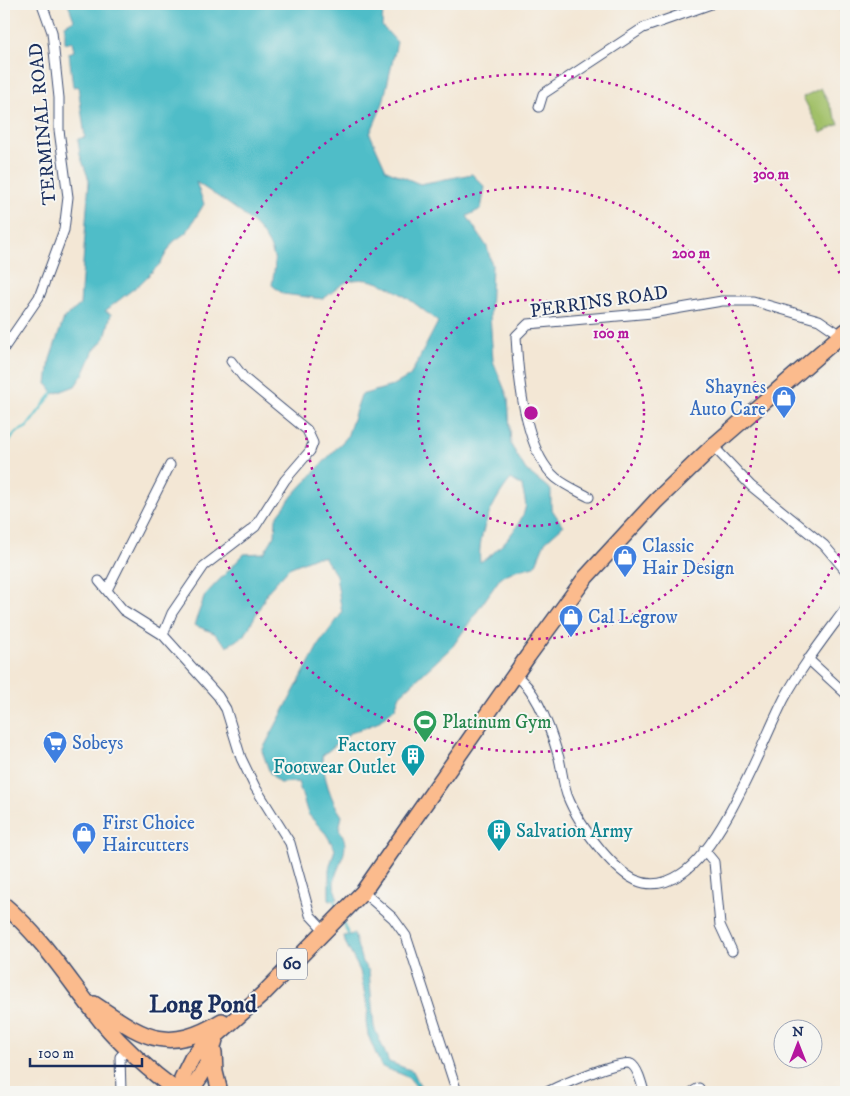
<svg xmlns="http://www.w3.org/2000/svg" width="850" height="1096" viewBox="0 0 850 1096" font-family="'IM FELL DW Pica',serif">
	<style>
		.green { fill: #a1c068; stroke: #5e7863 }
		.water { fill: #50bdc8; stroke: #367693; fill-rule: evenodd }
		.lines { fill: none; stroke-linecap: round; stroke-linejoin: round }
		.stream { stroke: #50bdc8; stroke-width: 2.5 }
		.minor-casing { stroke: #3b4b70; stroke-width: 11 }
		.primary-casing { stroke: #3b4b70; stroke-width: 18 }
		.minor { stroke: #fff; stroke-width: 9 }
		.primary { stroke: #fbbb8d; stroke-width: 15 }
		.ring { fill: none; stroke: #b5179e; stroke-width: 2.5; stroke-dasharray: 2.5 5 }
		.labels { text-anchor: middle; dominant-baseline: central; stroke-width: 4; stroke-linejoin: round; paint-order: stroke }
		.shield { fill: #f6f6f2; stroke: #5d6b8a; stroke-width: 1 }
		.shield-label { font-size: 18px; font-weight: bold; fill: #1b2f5e }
		.street-label { font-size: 19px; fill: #1b2f5e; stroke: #f6f6f2 }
		.shop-label { font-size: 19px; fill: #366cbe; stroke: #f6f6f2; text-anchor: start }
		.leisure-label { font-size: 19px; fill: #27864d; stroke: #f6f6f2; text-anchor: start }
		.culture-label { font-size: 19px; fill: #0d838f; stroke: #f6f6f2; text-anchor: end }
		.district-label { font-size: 24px; font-weight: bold; fill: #1b2f5e; stroke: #f6f6f2 }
		.centre { fill: #b5179e; stroke: #f6f6f2; stroke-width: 2.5 }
		.ring-label { font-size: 15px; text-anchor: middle; font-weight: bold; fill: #b5179e; stroke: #f6f6f2; stroke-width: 4; stroke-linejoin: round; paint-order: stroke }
	</style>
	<rect width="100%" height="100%" fill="#f6f6f2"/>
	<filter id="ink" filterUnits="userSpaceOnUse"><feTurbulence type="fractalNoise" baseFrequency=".02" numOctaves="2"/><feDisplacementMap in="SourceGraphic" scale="10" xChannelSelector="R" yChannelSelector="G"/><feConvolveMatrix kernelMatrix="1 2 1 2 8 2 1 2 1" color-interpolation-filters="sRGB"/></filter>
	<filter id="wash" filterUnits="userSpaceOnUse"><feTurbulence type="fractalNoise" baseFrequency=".0096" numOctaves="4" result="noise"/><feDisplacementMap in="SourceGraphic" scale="20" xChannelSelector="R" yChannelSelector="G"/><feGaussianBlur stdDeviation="1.12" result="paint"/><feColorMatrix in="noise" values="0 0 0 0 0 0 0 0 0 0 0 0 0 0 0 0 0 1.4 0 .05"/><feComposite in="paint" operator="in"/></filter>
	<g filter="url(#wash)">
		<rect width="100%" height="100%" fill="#f3e7d5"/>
		<path class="green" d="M821 88 839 124 821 133 803 97Z"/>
		<path class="water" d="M68 4H388L383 10 382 26 397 42 383 103 370 134 386 170 420 184 472 174 485 187 481 209 467 216 487 247 492 265 490 315 493 361 508 398 511 445 526 470 551 490V508L563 526 545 542 535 566 516 570 501 577 453 646 400 695 395 708 377 723 350 733 322 756C324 777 330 799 342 816L339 829C354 849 336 865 334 883 334 888 336 894 338 899L329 901V869L335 849 326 834 308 814 298 782 279 783 270 773 262 751 319 644 342 613 336 575 324 557H315L289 568 269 590 245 635 227 646 214 633 194 625 205 595 244 554 264 553 275 535 276 518 293 495 347 437 361 395 392 386 410 376 438 322C416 304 380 272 349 281 340 284 331 294 323 299L283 294 272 285C273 277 276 265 274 257 264 221 224 202 196 182L204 204 187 232 173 242 160 264 141 283 105 311 111 314 105 338 94 350 84 373 75 386 54 394 47 384 50 359 64 318 80 305 89 180 80 155 78 139 85 137 78 86 73 87 69 53 74 51 72 41 65 43V25L74 20ZM511 479 522 486C523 493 527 503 525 509 520 528 496 554 480 562 477 534 493 500 511 479Z
			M354 934 362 962 369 971 374 1027 389 1062 413 1071 423 1092H419C409 1071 399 1076 381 1066L368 1035 366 1022 368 1010 360 971 345 942 344 936Z"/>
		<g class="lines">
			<path class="stream" d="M4 450 15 433 27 427 54 391
				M334 900 338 910
				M342 920 348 934"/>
		</g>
	</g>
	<g filter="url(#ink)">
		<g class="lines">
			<defs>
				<path id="minor" d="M844 4 846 8
					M539 107 543 94 643 28 711 4
					M4 348 39 297 64 230 68 197 59 130V98L52 32 42 4
					M713 446 751 486 824 545 846 571
					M589 497C578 491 566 486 556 478 524 451 518 375 516 336L528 324 652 313 722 301H753L819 320 841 335
					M99 581 123 610 163 635 218 696 226 709 241 758 255 787 290 843 310 915 325 931
					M107 590 170 465
					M163 635 172 613 204 566 255 527 285 480 310 451 313 443 307 430 244 378 231 361
					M808 659 846 694
					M516 676C538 690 552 734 559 758 562 771 563 783 567 795 575 816 587 833 601 850 623 876 646 897 681 874 723 847 761 745 784 699 802 666 824 638 846 608
					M704 850 714 862 720 925 732 951
					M363 892 393 918 406 936 457 1092
					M121 1092 120 1057 128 1049
					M547 1092C559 1086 622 1058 631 1064 638 1068 642 1085 644 1092
					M692 1092 699 1088"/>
				<path id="primary" d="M4 905C45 940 69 981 102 1022 124 1048 151 1072 178 1092
					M94 1004C143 1036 165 1056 222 1021
					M214 1052 215 1072 220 1092
					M183 1092 182 1078 192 1058 203 1045 216 1036 263 994 363 892 528 656 586 577 656 501 713 446 846 331
					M188 1092C203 1078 211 1057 216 1036"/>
			</defs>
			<use href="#minor" class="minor-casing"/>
			<use href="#primary" class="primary-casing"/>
			<use href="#minor" class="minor"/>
			<use href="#primary" class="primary"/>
		</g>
	</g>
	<g class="ring">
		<circle cx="531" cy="413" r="113"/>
		<circle cx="531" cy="413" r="226"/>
		<path d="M845 540A339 339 0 1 1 845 286"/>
	</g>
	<defs>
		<symbol id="shop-pin" viewBox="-11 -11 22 30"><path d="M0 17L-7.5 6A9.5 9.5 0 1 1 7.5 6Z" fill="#3f7fe0" stroke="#f6f6f2"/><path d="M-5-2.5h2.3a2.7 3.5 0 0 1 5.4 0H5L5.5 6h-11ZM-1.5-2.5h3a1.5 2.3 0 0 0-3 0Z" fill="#fff"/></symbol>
		<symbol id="stadium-pin" viewBox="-11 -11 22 30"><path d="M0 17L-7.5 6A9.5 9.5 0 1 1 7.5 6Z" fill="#2e9e5b" stroke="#f6f6f2"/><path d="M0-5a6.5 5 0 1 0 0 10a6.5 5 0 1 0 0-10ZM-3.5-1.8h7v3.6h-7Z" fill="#fff"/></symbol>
		<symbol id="supermarket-pin" viewBox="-11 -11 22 30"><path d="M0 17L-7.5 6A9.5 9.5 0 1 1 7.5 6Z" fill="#3f7fe0" stroke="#f6f6f2"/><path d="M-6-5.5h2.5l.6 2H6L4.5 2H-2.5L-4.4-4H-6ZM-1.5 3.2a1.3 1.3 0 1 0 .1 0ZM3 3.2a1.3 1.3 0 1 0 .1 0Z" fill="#fff"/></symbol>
		<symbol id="building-pin" viewBox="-11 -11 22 30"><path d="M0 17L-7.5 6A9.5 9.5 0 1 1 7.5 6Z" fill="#0f9aa8" stroke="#f6f6f2"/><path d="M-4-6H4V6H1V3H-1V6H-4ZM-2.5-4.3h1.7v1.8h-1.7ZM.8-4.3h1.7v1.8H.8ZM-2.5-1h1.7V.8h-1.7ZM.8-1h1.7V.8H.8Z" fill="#fff"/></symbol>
	</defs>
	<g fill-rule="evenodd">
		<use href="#shop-pin" x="770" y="384" width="28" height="38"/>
		<use href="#shop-pin" x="611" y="543" width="28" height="38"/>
		<use href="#shop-pin" x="557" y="603" width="28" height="38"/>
		<use href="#stadium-pin" x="411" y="708" width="28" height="38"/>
		<use href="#supermarket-pin" x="41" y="729" width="28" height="38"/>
		<use href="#building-pin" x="399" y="742" width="28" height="38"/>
		<use href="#building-pin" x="485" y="817" width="28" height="38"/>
		<use href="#shop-pin" x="70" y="820" width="28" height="38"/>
	</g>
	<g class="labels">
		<rect class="shield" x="277" y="948.5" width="30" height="31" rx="4"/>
		<g class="shield-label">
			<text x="292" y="964">60</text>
		</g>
		<g class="street-label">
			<text transform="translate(43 124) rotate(-95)">TERMINAL ROAD</text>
			<text transform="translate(599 302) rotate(-8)">PERRINS ROAD</text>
		</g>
		<g class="shop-label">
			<text x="766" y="387" text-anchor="end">Shaynes<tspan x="766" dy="22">Auto Care</tspan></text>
			<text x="642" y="546">Classic<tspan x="642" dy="22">Hair Design</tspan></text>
			<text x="588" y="617">Cal Legrow</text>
			<text x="72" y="743">Sobeys</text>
			<text x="102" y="823">First Choice<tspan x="102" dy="22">Haircutters</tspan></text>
		</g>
		<g class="leisure-label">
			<text x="442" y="722">Platinum Gym</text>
		</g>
		<g class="culture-label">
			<text x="396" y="745">Factory<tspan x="396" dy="22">Footwear Outlet</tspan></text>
			<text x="516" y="831" text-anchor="start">Salvation Army</text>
		</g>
		<g class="district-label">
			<text x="203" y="1005">Long Pond</text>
		</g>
	</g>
	<circle cx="531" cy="413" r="8" class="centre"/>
	<g class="ring-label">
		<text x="771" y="179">300 m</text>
		<text x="691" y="258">200 m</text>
		<text x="611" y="338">100 m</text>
	</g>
	<rect width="850" height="1096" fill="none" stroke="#f6f6f2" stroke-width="20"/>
	<g transform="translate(798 1044)"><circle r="24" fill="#f6f6f2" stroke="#9ea6b7"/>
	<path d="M0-4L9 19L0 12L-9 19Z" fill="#b5179e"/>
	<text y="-8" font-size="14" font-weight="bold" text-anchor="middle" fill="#1b2f5e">N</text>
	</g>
	<path d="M30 1058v8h112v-8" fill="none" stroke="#1b2f5e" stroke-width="2.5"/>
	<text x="38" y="1058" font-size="15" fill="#1b2f5e" stroke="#f6f6f2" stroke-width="4" paint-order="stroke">100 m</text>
</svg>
